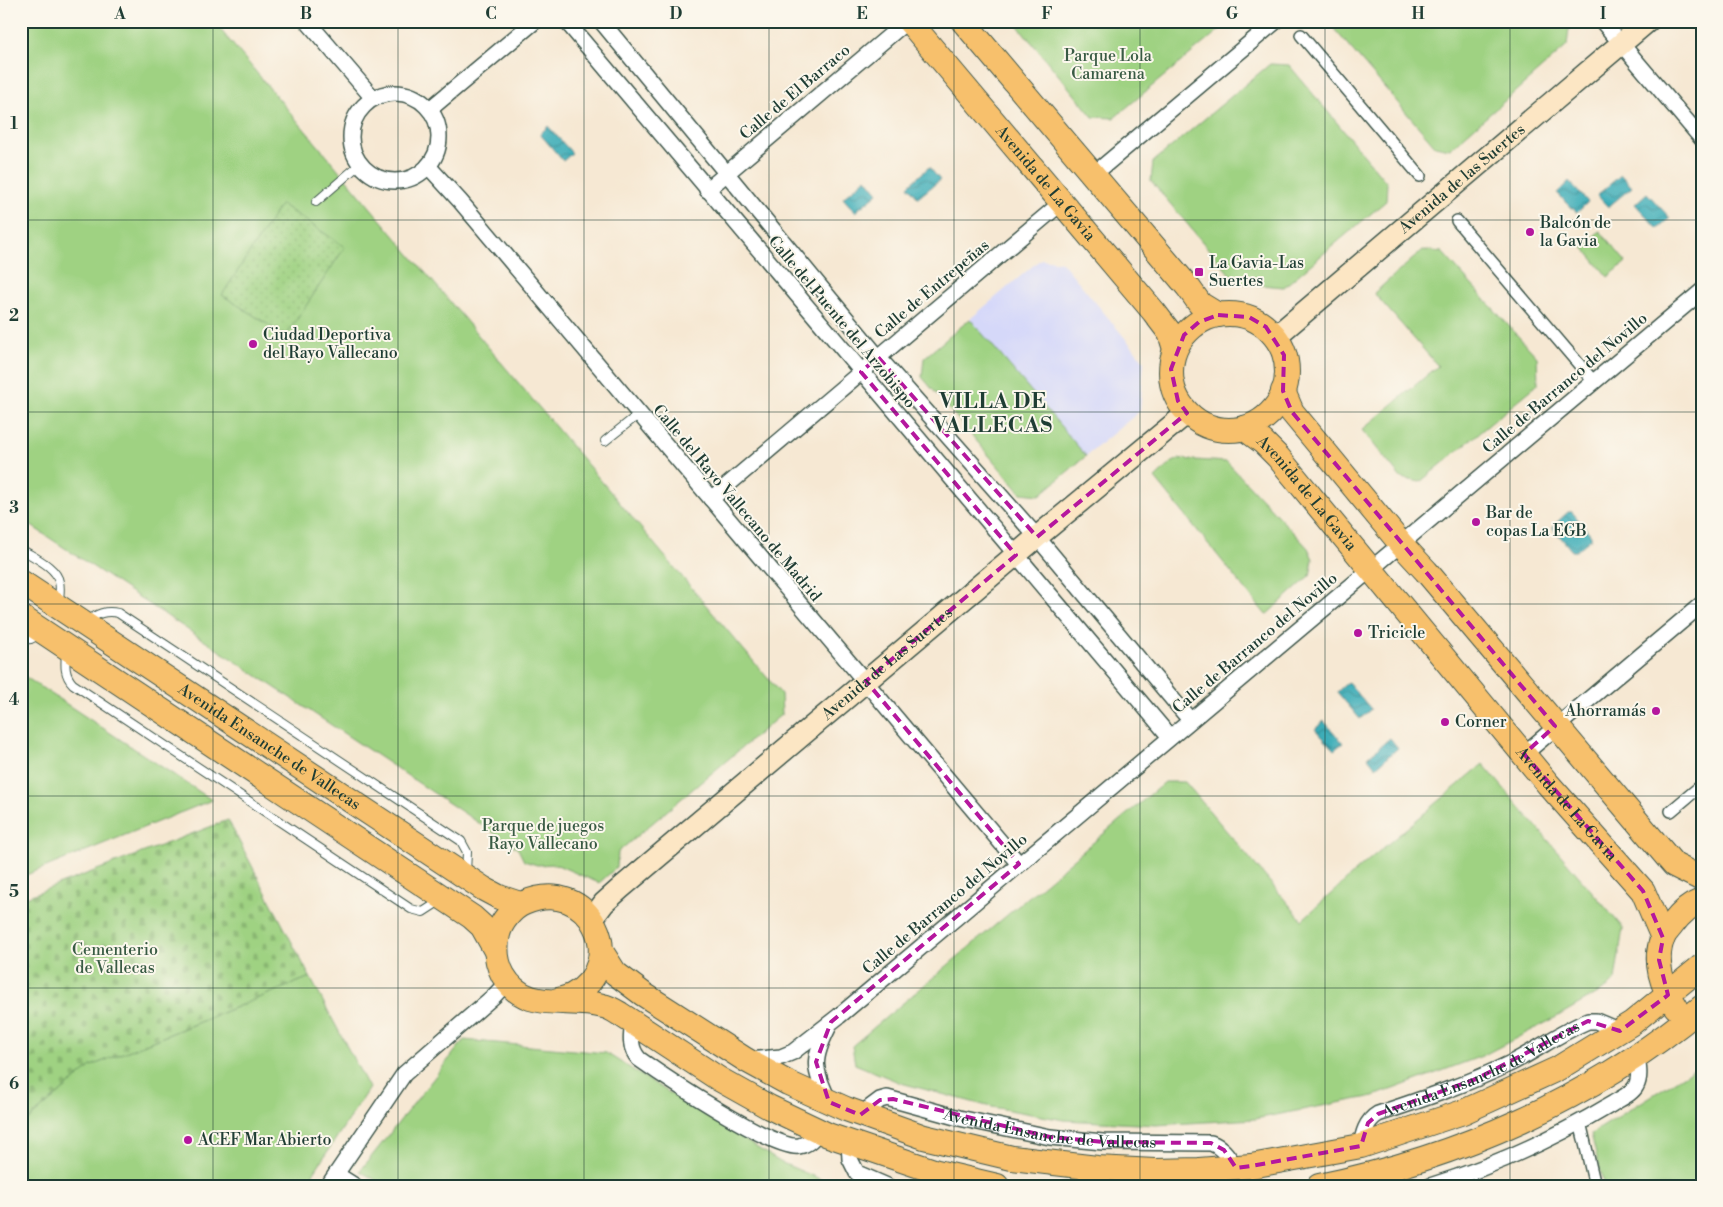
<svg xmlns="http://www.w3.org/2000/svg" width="1723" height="1207" viewBox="0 0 1723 1207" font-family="'Libre Bodoni',serif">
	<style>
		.built { fill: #d5d8f9 }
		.green { fill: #9fd282; stroke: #5f885b }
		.cemetery { fill: url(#cemetery-stones); stroke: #5f885b }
		.garden { fill: url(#garden-dots); stroke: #5f885b }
		.water { fill: url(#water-waves); stroke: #2e7576 }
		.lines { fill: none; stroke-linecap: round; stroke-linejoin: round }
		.service-casing { stroke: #3f574c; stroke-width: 10 }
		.pedestrian-casing { stroke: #3f574c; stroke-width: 14 }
		.minor-casing { stroke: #3f574c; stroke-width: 18 }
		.secondary-casing { stroke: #3f574c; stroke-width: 24 }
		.primary-casing { stroke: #3f574c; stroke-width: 26 }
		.service { stroke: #fff; stroke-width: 8 }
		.pedestrian { stroke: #fff; stroke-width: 11 }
		.minor { stroke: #fff; stroke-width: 15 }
		.secondary { stroke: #fce6c4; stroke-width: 21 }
		.primary { stroke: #f7c06c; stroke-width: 24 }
		.marked { fill: none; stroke: #b5179e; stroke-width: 4; stroke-dasharray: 10 6; stroke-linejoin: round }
		.grid { fill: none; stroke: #1f3d34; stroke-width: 1; stroke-opacity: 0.55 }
		.poi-dot { fill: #b5179e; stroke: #fbf7ec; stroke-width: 2 }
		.labels { text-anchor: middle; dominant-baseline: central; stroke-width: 4; stroke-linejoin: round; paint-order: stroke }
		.park-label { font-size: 16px; fill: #395b44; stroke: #fbf7ec }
		.street-label { font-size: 16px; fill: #1f3d34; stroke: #fbf7ec }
		.poi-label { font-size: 16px; fill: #1f3d34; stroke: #fbf7ec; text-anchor: start }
		.district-label { font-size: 21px; font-weight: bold; letter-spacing: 1px; fill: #1f3d34; stroke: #fbf7ec }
		.neatline { fill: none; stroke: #1f3d34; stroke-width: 2 }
		.grid-label { font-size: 16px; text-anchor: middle; font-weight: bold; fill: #1f3d34 }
	</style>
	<defs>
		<pattern id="cemetery-stones" width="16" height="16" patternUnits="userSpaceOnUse" patternTransform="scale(1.25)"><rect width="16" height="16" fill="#9fd282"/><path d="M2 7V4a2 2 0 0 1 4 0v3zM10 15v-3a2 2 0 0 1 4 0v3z" fill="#88b571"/></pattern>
		<pattern id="garden-dots" width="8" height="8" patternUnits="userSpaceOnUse" patternTransform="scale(1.25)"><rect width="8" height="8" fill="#9fd282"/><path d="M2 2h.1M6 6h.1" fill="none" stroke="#88b571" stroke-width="1.8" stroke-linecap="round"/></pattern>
		<pattern id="water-waves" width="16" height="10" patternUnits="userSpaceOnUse" patternTransform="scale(1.25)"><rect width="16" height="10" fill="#3dadb8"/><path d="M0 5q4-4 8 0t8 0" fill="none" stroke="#338e96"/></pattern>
	</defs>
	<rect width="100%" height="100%" fill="#fbf7ec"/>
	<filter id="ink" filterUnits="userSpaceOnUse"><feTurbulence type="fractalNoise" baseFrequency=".02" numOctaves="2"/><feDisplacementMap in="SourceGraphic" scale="10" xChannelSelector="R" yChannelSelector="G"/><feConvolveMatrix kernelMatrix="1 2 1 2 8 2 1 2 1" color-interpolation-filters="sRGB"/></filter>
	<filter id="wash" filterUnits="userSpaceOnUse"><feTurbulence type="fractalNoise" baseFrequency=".0096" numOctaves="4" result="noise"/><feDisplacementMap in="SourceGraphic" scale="20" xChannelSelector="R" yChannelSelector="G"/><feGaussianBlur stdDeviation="1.12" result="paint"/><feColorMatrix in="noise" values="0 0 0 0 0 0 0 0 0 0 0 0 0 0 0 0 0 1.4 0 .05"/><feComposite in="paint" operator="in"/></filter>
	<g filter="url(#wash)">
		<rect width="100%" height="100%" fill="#f6e8d3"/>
		<path class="built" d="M1041 259 1062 262 1144 361 1140 411 1086 456 970 319Z"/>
		<path class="green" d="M21 21H213L781 694 782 714 618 852 617 867 599 883 555 864 537 865 524 861 518 849 21 519Z
			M1014 21H1230L1114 118 1093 117Z
			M1336 21H1564L1569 28 1567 46 1450 149 1435 146 1335 30Z
			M1270 64 1289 65 1387 183 1386 201 1284 287 1237 283 1151 181 1153 162Z
			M1600 231 1626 262 1608 277 1582 246Z
			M1423 250 1442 252 1537 357 1538 384 1420 482 1401 478 1362 430 1438 366 1374 293Z
			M970 319 1086 456 1040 495 1021 493 922 377 924 358Z
			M1179 459 1227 462 1308 548 1313 559 1310 576 1266 615 1155 478 1171 463Z
			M21 674 212 800 21 877Z
			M1483 764 1623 928 1615 980 1610 986 1553 1019 1482 1056 1374 1096 1255 1119 1156 1125 1064 1120 987 1106 901 1083 855 1064 852 1046 1165 782H1185L1302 920 1364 864Z
			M310 977 369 1088 305 1186H21V1126L91 1066Z
			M464 1040 606 1053 780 1162 836 1186H386L360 1171Z
			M1697 1067 1702 1068V1147L1695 1152 1702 1186H1604L1591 1134Z"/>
		<path class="cemetery" d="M228 820 310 977 91 1066 21 1126V899Z"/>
		<path class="garden" d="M281 204 345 247 286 336 222 295Z"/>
		<path class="water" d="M548 126 572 153 563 161 540 134Z
			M929 167 940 180 918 198 908 186Z
			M1621 175 1632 187 1608 207 1597 195Z
			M866 178 878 193 855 212 843 198Z
			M1569 181 1588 202 1577 213 1557 193Z
			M1647 193 1670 218 1658 229 1635 204Z
			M1568 512H1572L1591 535V539L1576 551H1572L1553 528 1554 525Z
			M1348 682 1371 709 1360 719 1337 692Z
			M1324 721 1343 743 1334 750 1315 729Z
			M1390 738 1398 748 1376 767 1368 757Z"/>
	</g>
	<g filter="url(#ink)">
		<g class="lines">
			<defs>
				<path id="service" d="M316 202 360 164
					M605 441 639 414
					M21 549C33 557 57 567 59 582 61 588 59 596 59 602
					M87 621C97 614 105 610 118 613L461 841 467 852 466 872
					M21 640 31 639 40 634
					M66 652C65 665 64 675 73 684L411 909 423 912 440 901"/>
				<path id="pedestrian" d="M1301 35 1420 176
					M1457 221 1594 382
					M1671 811 1702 785
					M1580 1122 1595 1186"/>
				<g id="minor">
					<path d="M307 21 373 98"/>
					<path d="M566 21 1170 737"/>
					<path d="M601 21 878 357 1037 537 1190 720"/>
					<path d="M1602 21 1702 139"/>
					<circle cx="395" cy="137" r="44"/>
					<path d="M430 109 535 21"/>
					<path d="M428 166 460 201 1019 864"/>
					<path d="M1093 175 1276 21"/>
					<path d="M707 190 907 21"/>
					<path d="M711 499 1061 203"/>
					<path d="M1524 754 1702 604"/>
					<path d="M633 1023C631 1036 629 1048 639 1059 663 1076 775 1151 799 1146 809 1144 814 1138 819 1130"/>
					<path d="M828 1028C811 1062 814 1068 829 1102"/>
					<path d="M749 1060 781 1057 793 1052 839 1016 1702 291"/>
					<path id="s1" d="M860 1115 880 1100 887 1098 959 1118 1050 1137 1103 1142 1211 1143C1223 1147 1229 1158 1236 1168"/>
					<path d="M849 1143 850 1159 857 1173 887 1186"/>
					<path id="s2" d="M1361 1146C1363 1134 1366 1121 1378 1114 1423 1099 1468 1084 1511 1063 1537 1050 1561 1032 1588 1021H1596L1620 1031"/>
					<path d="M336 1174 355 1186"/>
					<path d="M328 1186 404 1074 495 995 507 982"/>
					<path d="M1430 1186C1492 1167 1557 1137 1612 1104 1619 1099 1632 1094 1636 1086 1641 1077 1638 1065 1637 1056"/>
				</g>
				<g id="secondary">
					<path id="s3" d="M1275 337 1648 21"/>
					<path id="s4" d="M592 919 604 903 622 887 1037 537 1187 413"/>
				</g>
				<g id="primary">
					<path id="s5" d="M909 21 1154 312 1170 333 1175 349"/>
					<path d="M963 21 1188 287 1200 304 1218 315"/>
					<circle cx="1229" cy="372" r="58"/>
					<path d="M1283 391 1292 412 1401 544 1426 571 1668 858 1674 865 1702 879"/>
					<path id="s6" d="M1244 428 1263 442 1278 457 1548 784 1643 891 1663 938"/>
					<path id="s7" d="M21 582 484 889 499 897 520 904"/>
					<path d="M21 617 472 917 482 926 496 951"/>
					<path d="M601 951 615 973 643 994 746 1060 788 1083 846 1109 924 1137 1012 1158 1097 1168 1155 1171 1199 1170 1251 1166 1361 1146 1463 1112 1557 1069 1632 1023 1702 966"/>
					<path d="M555 1001C561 999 568 998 573 995 631 963 590 874 524 903 512 908 501 922 498 934 495 948 496 962 503 975 525 1014 567 996 603 1006 609 1007 615 1011 620 1014L719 1079 769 1107 828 1135 937 1172 997 1186"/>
					<path d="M1676 1007C1662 987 1653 961 1663 937 1665 933 1669 929 1672 925 1680 914 1689 905 1702 901"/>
					<path d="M1319 1186C1458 1158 1593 1098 1702 1007"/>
				</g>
			</defs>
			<use href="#service" class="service-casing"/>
			<use href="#pedestrian" class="pedestrian-casing"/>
			<use href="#minor" class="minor-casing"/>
			<use href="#secondary" class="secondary-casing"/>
			<use href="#primary" class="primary-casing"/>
			<use href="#service" class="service"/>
			<use href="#pedestrian" class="pedestrian"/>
			<use href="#minor" class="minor"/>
			<use href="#secondary" class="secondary"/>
			<use href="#primary" class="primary"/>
		</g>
	</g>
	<path class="marked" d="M1218 315 1249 317 1266 327 1284 355 1283 391 1292 412 1555 726 1524 754 1643 891 1663 938 1659 960 1668 995 1620 1031 1588 1021 1476 1079 1378 1114 1368 1123 1361 1146 1251 1166 1236 1168 1224 1150 1211 1143 1103 1142 1050 1137 893 1099 880 1100 860 1115 829 1102 816 1062 831 1022 1019 864 866 681 1016 555 861 372 878 357 1037 537 1187 413 1178 401 1171 369 1184 335 1199 322Z"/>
	<path class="grid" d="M213 21V1186M398 21V1186M584 21V1186M769 21V1186M954 21V1186M1140 21V1186M1325 21V1186M1510 21V1186M21 220H1702M21 412H1702M21 604H1702M21 796H1702M21 988H1702"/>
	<g class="poi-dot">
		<circle cx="1530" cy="232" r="5"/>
		<rect x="1194" y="267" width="10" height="10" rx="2.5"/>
		<circle cx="253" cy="344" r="5"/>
		<circle cx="1476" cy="522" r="5"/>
		<circle cx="1358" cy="633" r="5"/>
		<circle cx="1656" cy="711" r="5"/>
		<circle cx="1445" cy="722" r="5"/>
		<circle cx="188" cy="1140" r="5"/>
	</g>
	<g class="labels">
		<g class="park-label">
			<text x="1108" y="56">Parque Lola<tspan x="1108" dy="18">Camarena</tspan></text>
			<text x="543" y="826">Parque de juegos<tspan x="543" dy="18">Rayo Vallecano</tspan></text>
			<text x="115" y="950">Cementerio<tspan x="115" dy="18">de Vallecas</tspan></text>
		</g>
		<g class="street-label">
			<text transform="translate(795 92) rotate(-40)">Calle de El Barraco</text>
			<text stroke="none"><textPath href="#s3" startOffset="245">Avenida de las Suertes</textPath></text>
			<text stroke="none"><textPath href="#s5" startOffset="212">Avenida de La Gavia</textPath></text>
			<text transform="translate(932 289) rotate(-40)">Calle de Entrepeñas</text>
			<text transform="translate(842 322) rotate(50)">Calle del Puente del Arzobispo</text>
			<text transform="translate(1565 383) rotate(-40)">Calle de Barranco del Novillo</text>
			<text stroke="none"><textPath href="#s6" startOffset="91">Avenida de La Gavia</textPath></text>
			<text transform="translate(737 503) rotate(50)">Calle del Rayo Vallecano de Madrid</text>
			<text transform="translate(1255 643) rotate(-40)">Calle de Barranco del Novillo</text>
			<text stroke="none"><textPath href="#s4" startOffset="391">Avenida de Las Suertes</textPath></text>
			<text stroke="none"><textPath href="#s7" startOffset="298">Avenida Ensanche de Vallecas</textPath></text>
			<text stroke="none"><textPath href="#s6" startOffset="496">Avenida de La Gavia</textPath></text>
			<text transform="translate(945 904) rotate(-40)">Calle de Barranco del Novillo</text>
			<text stroke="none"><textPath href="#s2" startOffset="150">Avenida Ensanche de Vallecas</textPath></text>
			<text stroke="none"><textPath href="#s1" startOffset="199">Avenida Ensanche de Vallecas</textPath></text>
		</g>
		<g class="poi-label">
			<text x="1540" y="223">Balcón de<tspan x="1540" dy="18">la Gavia</tspan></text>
			<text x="1209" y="263">La Gavia-Las<tspan x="1209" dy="18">Suertes</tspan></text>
			<text x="263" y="335">Ciudad Deportiva<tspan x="263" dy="18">del Rayo Vallecano</tspan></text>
			<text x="1486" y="513">Bar de<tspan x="1486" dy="18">copas La EGB</tspan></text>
			<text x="1368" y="633">Tricicle</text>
			<text x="1646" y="711" text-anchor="end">Ahorramás</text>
			<text x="1455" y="722">Corner</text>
			<text x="198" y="1140">ACEF Mar Abierto</text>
		</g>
		<g class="district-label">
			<text x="993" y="402">VILLA DE<tspan x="993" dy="24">VALLECAS</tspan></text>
		</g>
	</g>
	<rect width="1723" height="1207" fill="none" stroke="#fbf7ec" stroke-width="55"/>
	<rect x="28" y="28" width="1668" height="1152" class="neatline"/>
	<g class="grid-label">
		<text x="120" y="19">A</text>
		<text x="306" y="19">B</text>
		<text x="491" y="19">C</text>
		<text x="676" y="19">D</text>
		<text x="862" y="19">E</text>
		<text x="1047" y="19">F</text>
		<text x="1232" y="19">G</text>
		<text x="1418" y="19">H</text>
		<text x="1603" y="19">I</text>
		<text x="14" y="129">1</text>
		<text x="14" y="321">2</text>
		<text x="14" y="513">3</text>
		<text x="14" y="705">4</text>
		<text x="14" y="897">5</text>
		<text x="14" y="1089">6</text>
	</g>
</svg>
